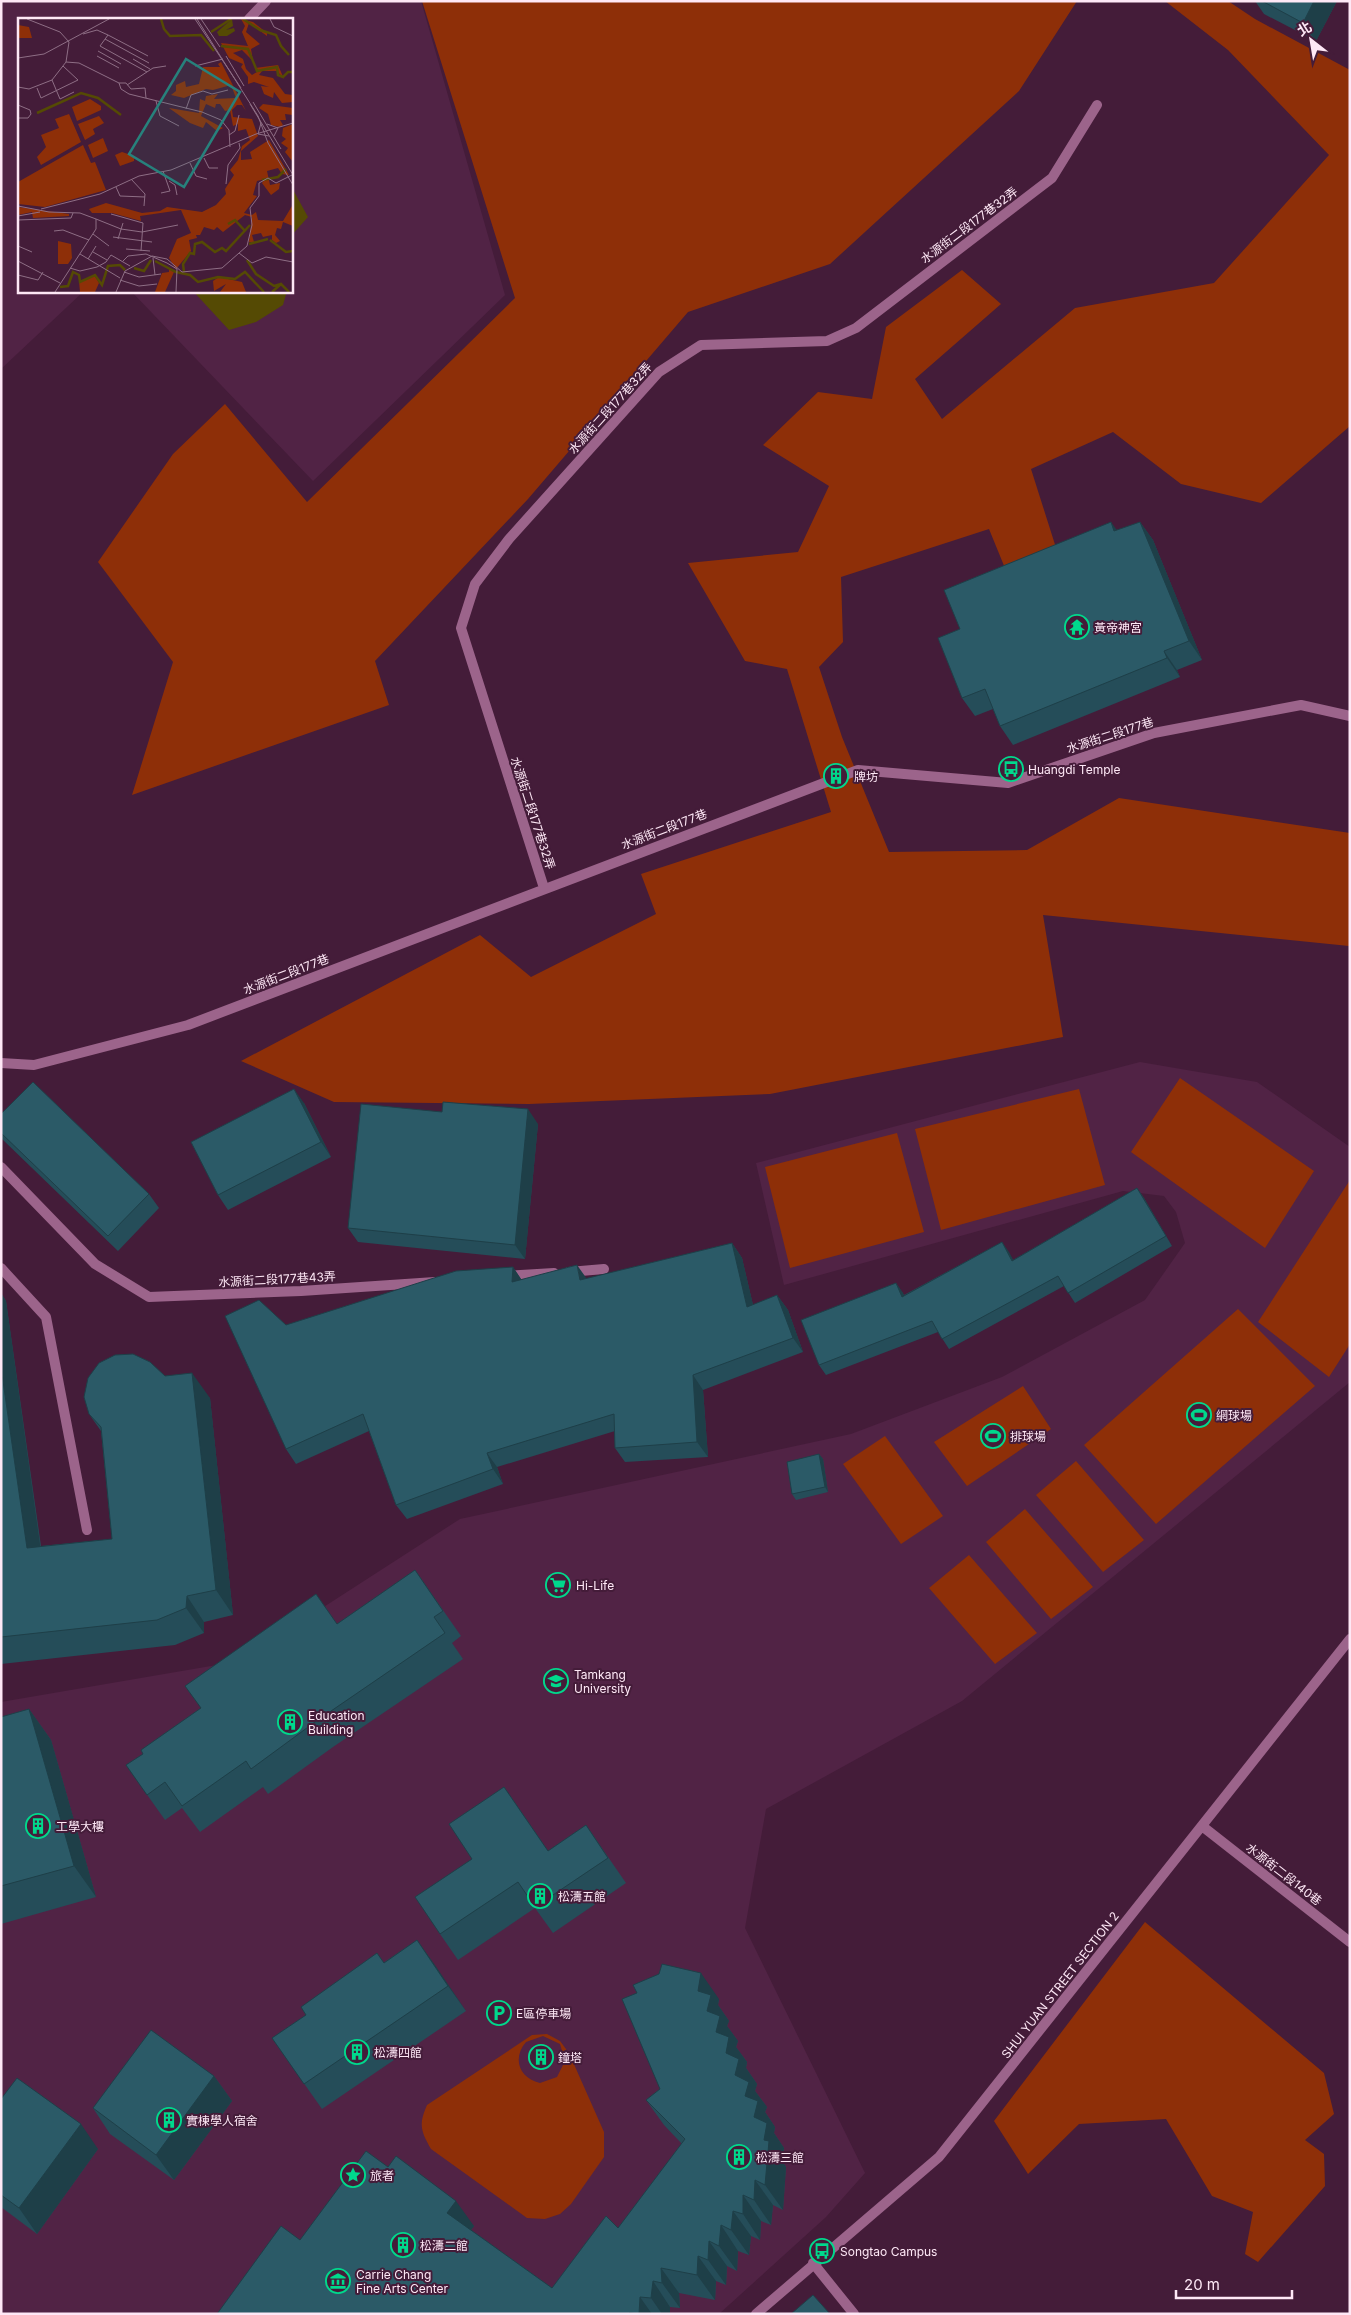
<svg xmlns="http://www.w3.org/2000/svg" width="1351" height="2315" viewBox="0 0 1351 2315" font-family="Inter,'Noto Sans TC',sans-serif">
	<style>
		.built { fill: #512345 }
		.green { fill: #8e2f08; fill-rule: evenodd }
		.water { fill: #554a04 }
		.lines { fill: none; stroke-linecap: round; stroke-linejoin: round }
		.street { stroke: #9c648b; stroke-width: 10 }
		.wall { fill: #254d59 }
		.shaded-wall { fill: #1e3f48 }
		.building { fill: #2b5a67; stroke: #1e3f48 }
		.labels { text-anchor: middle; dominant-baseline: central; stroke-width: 4; stroke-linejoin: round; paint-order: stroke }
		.street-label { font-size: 12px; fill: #fee8f6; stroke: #441c39 }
		.poi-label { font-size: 12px; fill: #fee8f6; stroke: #441c39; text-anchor: start }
		.inset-river { fill: none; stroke: #554a04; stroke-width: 2.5 }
		.inset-road { fill: none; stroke: #8e6e85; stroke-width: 1 }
		.view { fill: #27817c; fill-opacity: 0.15; stroke: #27817c; stroke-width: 2.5 }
		.inset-edge { fill: none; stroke: #fee8f6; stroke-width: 2.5 }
	</style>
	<rect width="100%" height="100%" fill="#441c39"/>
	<path class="built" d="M1 1H421L505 295 313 481 131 291H291V19H19V291H84L1 369Z
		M1140 1062 1257 1082 1350 1147V1382L962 1701 766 1809 745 1928 865 2173 826 2217 719 2314H1V1702L240 1661 460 1519 851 1434 1002 1377 1145 1300 1185 1243 1176 1212 1164 1196 1123 1191 784 1285 756 1163Z"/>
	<path class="green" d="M422 1H1077L1019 91 830 264 688 312 528 499 375 661 389 705 132 795 173 662 98 562 173 454 225 404 307 502 515 298Z
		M1165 1H1228L1255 19 1350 70V426L1261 503 1181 484 1113 432 1031 469 1058 554 1007 573 989 529 841 577 843 642 819 667 842 737 889 852 1027 850 1119 798 1350 833 1349 946 1043 915 1063 1037 770 1094 529 1104 334 1102 241 1061 480 935 531 977 656 914 641 874 831 812 787 669 745 661 688 563 798 552 829 486 763 445 818 392 872 399 886 327 962 270 1001 304 915 379 942 419 1075 308 1214 283 1329 155 1228 50Z
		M1180 1078 1314 1171 1265 1248 1131 1152Z
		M1079 1089 1105 1185 941 1230 915 1129Z
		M897 1133 924 1232 790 1268 765 1167Z
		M1350 1180V1344L1329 1377 1258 1322Z
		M1238 1309 1315 1386 1156 1524 1084 1445Z
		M1023 1386 1051 1429 967 1486 934 1442Z
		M885 1436 943 1516 901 1544 843 1464Z
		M1076 1461 1144 1540 1103 1572 1036 1495Z
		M1025 1509 1093 1587 1051 1619 986 1542Z
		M969 1555 1037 1633 995 1664 929 1588Z
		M1145 1922 1324 2073 1334 2114 1305 2140 1324 2154 1325 2186 1258 2262 1245 2254 1253 2212 1212 2196 1166 2119 1079 2124 1028 2174 994 2121Z
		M547 2034 560 2041 569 2053 604 2132V2157L571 2204 560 2214 545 2219 527 2218 431 2149C420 2130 419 2124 427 2105L532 2035ZM543 2036 560 2044 565 2061 557 2077 540 2083C519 2078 512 2058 526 2042Z"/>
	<path class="water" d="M291 186 308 217 291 236Z
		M193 291H287L283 305 256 322 229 330Z"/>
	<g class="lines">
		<path class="street" d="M249 19 266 1
			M544 888 461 628 475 584 509 539 659 372 701 345 827 341 856 328 1052 178 1097 105
			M1 1063 34 1065 188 1025 858 770 1008 783 1154 733 1301 705 1350 716
			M1 1167 95 1264 149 1297 301 1291 435 1282
			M1 1268 46 1317 87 1530
			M569 1272 604 1269
			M506 1276 554 1273
			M1202 1826 1350 1942
			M813 2263 854 2314
			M756 2314 939 2157 1350 1639"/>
	</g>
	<path class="wall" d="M1255 1H1337L1316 41 1264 14Z
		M1140 522 1153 540 1202 660 1177 670 1180 677 1013 745 1000 726 993 709 975 716 962 698 960 629 1117 531Z
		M304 1103 331 1157 228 1210 218 1195Z
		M1 1114 149 1194 159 1208 118 1251 2 1139 1 1138Z
		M538 1124 525 1259 358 1242 348 1228Z
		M1137 1188 1144 1198 1172 1246 1075 1303 1064 1286 949 1349 938 1332 826 1375 819 1365 896 1283 904 1295 1002 1242 1013 1260Z
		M732 1243 742 1258 753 1305 777 1295 788 1310 803 1352 703 1390 708 1457 625 1462 615 1448V1431L497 1467 503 1484 407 1519 396 1505 369 1431 296 1464 286 1449V1325L513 1267 521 1279H586Z
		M1 1293 6 1301 41 1546 112 1539 101 1431 89 1414 165 1376 210 1398 233 1615 204 1622V1633L175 1645 1 1664Z
		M819 1454 823 1459 828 1492 796 1500 792 1494Z
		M415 1570 461 1636 452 1643 463 1659 333 1747 268 1794 263 1787 200 1832 182 1808 165 1820 126 1765 143 1754 201 1708 185 1686 337 1624Z
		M29 1709 51 1740 96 1897 1 1924V1717Z
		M504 1787 548 1851 586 1825 626 1883 553 1933 535 1908 458 1960 440 1934 472 1859Z
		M417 1940 466 2011 322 2109 272 2038Z
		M719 1999 718 2005 729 2021 727 2026 738 2041 736 2047 747 2062 746 2068 757 2084 755 2091 767 2107 765 2112 775 2127 774 2133 784 2148 782 2161 786 2167 783 2210 773 2205 771 2225 761 2221 760 2240 751 2236 749 2255 738 2251 737 2271 727 2266 726 2285 716 2281 715 2300 679 2293 680 2308 670 2307V2314H217L300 2240 388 2167 474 2226 471 2230 552 2288 618 2228 682 2144 664 2125 646 2100 660 2089Z
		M214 2076 232 2101 174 2180 110 2134 93 2108Z
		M1 2099 98 2149 37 2234 1 2207Z"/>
	<path class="shaded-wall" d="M1314 1H1337L1316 41 1303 23Z
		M1111 522 1124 540 1114 531Z
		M1140 522 1153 540 1202 660 1189 641Z
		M1164 651 1177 670 1180 677 1167 658Z
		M294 1089 304 1103 331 1157 321 1142Z
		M528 1109 538 1124 525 1259 515 1245Z
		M1137 1188 1144 1198 1172 1246 1166 1236Z
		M1002 1242 1009 1252 1019 1271 1012 1261Z
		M732 1243 742 1258 757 1322 747 1307Z
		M577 1265 587 1279 580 1280Z
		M513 1267 523 1282H512Z
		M896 1283 903 1293 909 1307 902 1297Z
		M1 1293 6 1301 44 1573 27 1548 1 1367Z
		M777 1295 788 1310 803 1352 793 1338Z
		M192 1373 210 1398 233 1615 216 1590Z
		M693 1375 703 1390 708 1457 697 1442Z
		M487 1453 497 1467 503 1484 493 1469Z
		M819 1454 823 1459 828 1492 825 1487Z
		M187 1596 204 1622V1633L186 1608Z
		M29 1709 51 1740 96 1897 74 1866Z
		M417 1940 435 1965 466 2011 448 1986Z
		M701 1973 719 1999 718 2005 729 2021 727 2026 738 2041 736 2047 747 2062 746 2068 757 2084 755 2091 767 2107 765 2112 775 2127 774 2133 784 2148 782 2161 786 2167 783 2210 765 2185 764 2140 698 1991Z
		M214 2076 232 2101 174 2180 156 2155Z
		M81 2124 98 2149 37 2234 19 2208Z
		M755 2180 773 2205 771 2225 754 2200Z
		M743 2195 761 2221 760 2240 743 2214Z
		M456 2201 474 2226 465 2238 447 2213Z
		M733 2211 751 2236 749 2255 731 2230Z
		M721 2225 738 2251 737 2271 719 2246Z
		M709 2241 727 2266 726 2285 708 2260Z
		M698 2256 716 2281 715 2300 697 2275Z
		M661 2268 679 2293 680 2308 662 2283Z
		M653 2281 670 2307V2314H662L651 2298Z
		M640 2297 652 2314H639Z"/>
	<path class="building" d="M1262 1H1314L1303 23Z
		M1111 522 1114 531 1140 522 1189 641 1164 651 1167 658 1000 726 985 689 962 698 938 638 960 629 944 590Z
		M33 1082 149 1194 108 1236 1 1133V1114Z
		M294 1089 321 1142 218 1195 191 1142Z
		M443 1102 528 1109 515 1245 348 1228 361 1104 442 1112Z
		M1137 1188 1166 1236 1068 1293 1058 1276 942 1339 932 1321 819 1365 801 1320 896 1283 902 1297 1002 1242 1012 1261Z
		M732 1243 747 1307 777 1295 793 1338 693 1375 697 1442 615 1448 614 1414 487 1453 493 1469 396 1505 363 1414 286 1449 225 1316 259 1300 286 1325 456 1271 513 1267 512 1282 577 1265 580 1280Z
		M133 1354 150 1362 165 1376 192 1373 216 1590 187 1596 186 1608 157 1620 1 1637V1367L27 1548 112 1539 101 1427 89 1414 84 1397 88 1378 99 1363 115 1355Z
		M819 1454 825 1487 792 1494 787 1462Z
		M415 1570 443 1611 434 1617 445 1633 315 1722 251 1769 246 1761 182 1806 165 1782 147 1795 126 1765 143 1754 141 1750 201 1708 185 1686 316 1594 337 1624Z
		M29 1709 74 1866 1 1886V1717Z
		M504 1787 548 1851 586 1825 608 1858 535 1907 518 1882 440 1934 415 1897 472 1859 449 1824Z
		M417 1940 448 1986 304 2084 272 2038 306 2015 301 2007 377 1953 384 1963Z
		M662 1964 701 1973 698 1991 711 1995 707 2011 720 2016 716 2032 729 2037 726 2053 739 2059 735 2075 749 2082 745 2096 758 2101 754 2117 767 2123 764 2140 769 2141 765 2185 755 2180 754 2200 743 2195V2214L733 2211 731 2230 721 2225 719 2246 709 2241 708 2260 698 2256 697 2275 661 2268 662 2283 653 2281 651 2298 640 2297 639 2314 629 2313V2314H217L281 2226 300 2240 366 2151 388 2167 396 2156 456 2201 447 2213 552 2288 606 2216 618 2228 685 2139 646 2100 660 2089 622 1999 637 1993 633 1985 659 1974Z
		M151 2030 214 2076 156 2155 93 2108Z
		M17 2078 81 2124 19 2208 1 2195V2099Z
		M813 2295 830 2314H791Z"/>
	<defs>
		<symbol id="temple-ring" viewBox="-11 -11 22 22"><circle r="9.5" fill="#441c39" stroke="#00d98c" stroke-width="1.5"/><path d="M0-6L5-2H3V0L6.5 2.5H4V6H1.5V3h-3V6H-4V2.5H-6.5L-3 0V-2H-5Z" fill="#00d98c"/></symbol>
		<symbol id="bus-ring" viewBox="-11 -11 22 22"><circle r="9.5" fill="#441c39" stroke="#00d98c" stroke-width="1.5"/><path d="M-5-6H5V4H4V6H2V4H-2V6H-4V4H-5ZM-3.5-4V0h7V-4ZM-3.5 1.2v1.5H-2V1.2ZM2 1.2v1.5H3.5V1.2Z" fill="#00d98c"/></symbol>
		<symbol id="building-ring" viewBox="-11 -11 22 22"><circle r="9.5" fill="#441c39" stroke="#00d98c" stroke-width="1.5"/><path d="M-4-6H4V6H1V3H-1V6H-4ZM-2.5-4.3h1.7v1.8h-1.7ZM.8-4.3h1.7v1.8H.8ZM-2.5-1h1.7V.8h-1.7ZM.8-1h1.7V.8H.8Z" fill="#00d98c"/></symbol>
		<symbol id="stadium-ring" viewBox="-11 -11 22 22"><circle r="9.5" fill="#441c39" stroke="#00d98c" stroke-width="1.5"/><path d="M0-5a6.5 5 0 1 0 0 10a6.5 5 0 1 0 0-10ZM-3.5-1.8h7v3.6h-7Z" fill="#00d98c"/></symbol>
		<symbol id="supermarket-ring" viewBox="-11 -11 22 22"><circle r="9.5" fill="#441c39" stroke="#00d98c" stroke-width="1.5"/><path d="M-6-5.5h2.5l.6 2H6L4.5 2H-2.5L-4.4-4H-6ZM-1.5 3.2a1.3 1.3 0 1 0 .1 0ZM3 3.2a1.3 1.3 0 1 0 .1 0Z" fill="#00d98c"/></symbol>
		<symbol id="university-ring" viewBox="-11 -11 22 22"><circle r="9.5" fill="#441c39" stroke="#00d98c" stroke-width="1.5"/><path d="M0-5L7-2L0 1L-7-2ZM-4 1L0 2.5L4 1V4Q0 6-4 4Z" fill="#00d98c"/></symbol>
		<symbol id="parking-ring" viewBox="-11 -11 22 22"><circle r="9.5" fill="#441c39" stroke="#00d98c" stroke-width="1.5"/><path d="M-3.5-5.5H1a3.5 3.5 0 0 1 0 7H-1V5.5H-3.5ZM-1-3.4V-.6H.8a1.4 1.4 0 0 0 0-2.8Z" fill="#00d98c"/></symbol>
		<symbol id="sight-ring" viewBox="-11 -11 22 22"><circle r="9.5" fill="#441c39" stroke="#00d98c" stroke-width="1.5"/><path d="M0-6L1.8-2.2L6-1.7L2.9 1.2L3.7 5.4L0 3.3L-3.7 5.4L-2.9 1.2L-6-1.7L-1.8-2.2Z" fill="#00d98c"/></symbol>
		<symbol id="museum-ring" viewBox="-11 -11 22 22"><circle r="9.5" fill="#441c39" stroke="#00d98c" stroke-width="1.5"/><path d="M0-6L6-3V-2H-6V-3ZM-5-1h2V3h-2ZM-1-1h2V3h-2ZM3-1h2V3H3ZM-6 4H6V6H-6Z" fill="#00d98c"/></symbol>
	</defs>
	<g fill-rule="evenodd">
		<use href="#temple-ring" x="1063" y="613" width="28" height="28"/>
		<use href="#bus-ring" x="997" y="755" width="28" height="28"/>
		<use href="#building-ring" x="822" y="762" width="28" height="28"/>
		<use href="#stadium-ring" x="1185" y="1401" width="28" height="28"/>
		<use href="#stadium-ring" x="979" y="1422" width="28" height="28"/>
		<use href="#supermarket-ring" x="544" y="1571" width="28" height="28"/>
		<use href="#university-ring" x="542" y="1667" width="28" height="28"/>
		<use href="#building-ring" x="276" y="1708" width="28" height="28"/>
		<use href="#building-ring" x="24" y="1812" width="28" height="28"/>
		<use href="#building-ring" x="526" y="1882" width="28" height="28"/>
		<use href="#parking-ring" x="485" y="1999" width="28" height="28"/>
		<use href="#building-ring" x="343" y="2038" width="28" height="28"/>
		<use href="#building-ring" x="527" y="2043" width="28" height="28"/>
		<use href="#building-ring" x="155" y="2106" width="28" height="28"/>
		<use href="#building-ring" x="725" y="2143" width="28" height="28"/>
		<use href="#sight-ring" x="339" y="2161" width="28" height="28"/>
		<use href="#building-ring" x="389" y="2231" width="28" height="28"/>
		<use href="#bus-ring" x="808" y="2237" width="28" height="28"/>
		<use href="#museum-ring" x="324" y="2267" width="28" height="28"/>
	</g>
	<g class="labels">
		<g class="street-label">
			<text transform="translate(969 225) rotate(-37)">水源街二段177巷32弄</text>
			<text transform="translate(610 408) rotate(-48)">水源街二段177巷32弄</text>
			<text transform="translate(1110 735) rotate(-18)">水源街二段177巷</text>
			<text transform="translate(533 813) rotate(72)">水源街二段177巷32弄</text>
			<text transform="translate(664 829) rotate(-21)">水源街二段177巷</text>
			<text transform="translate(286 974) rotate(-21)">水源街二段177巷</text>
			<text transform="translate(277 1279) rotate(-3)">水源街二段177巷43弄</text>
			<text transform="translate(1284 1874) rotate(38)">水源街二段140巷</text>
			<text transform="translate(1060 1985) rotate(-52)">SHUI YUAN STREET SECTION 2</text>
		</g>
		<g class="poi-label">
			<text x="1094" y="627">黃帝神宮</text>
			<text x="1028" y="769">Huangdi Temple</text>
			<text x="854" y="776">牌坊</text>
			<text x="1216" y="1415">網球場</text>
			<text x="1010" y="1436">排球場</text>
			<text x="576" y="1585">Hi-Life</text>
			<text x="574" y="1674">Tamkang<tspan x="574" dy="14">University</tspan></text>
			<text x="308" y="1715">Education<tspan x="308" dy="14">Building</tspan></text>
			<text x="56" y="1826">工學大樓</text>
			<text x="558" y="1896">松濤五館</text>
			<text x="516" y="2013">E區停車場</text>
			<text x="374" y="2052">松濤四館</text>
			<text x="558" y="2057">鐘塔</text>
			<text x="186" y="2120">實棟學人宿舍</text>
			<text x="756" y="2157">松濤三館</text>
			<text x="370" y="2175">旅者</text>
			<text x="420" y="2245">松濤二館</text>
			<text x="840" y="2251">Songtao Campus</text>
			<text x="356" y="2274">Carrie Chang<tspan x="356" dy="14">Fine Arts Center</tspan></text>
		</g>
	</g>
	<g transform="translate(18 18)">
		<rect width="275" height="275" fill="#441c39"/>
		<path d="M223 1 235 4 249 15V18L231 5 228 14 242 26 233 31 235 43 224 32 215 35 225 41 228 51 234 57 239 54 237 50 260 47 266 61 259 53H244L241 57 255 60 267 76 275 77V84L264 85 256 74 255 80 246 76 243 68 251 69 236 64 230 66V59L223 49 225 46 211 40 203 25 230 28 224 14 227 8ZM0 7 11 9 14 20H0ZM203 44 228 93 224 87H219L214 92 215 99 234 101 240 118 223 133V142L234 141 232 134 251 122 271 157 264 156 260 150 249 153 252 167 262 165 261 171 253 177 244 165 247 161 239 163 235 177 239 178 226 195 234 197 238 194 240 202 265 203 274 188 275 208 265 204 263 211 259 210 257 217 262 223 258 225 254 222V217L245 219 243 215 234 217 236 224H231L234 199 227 197 205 214 199 209 196 212 186 209 182 217H178L179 220 171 222 173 233 158 251 151 240 159 221 173 215 163 192 122 198 123 203 94 195H74L71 191 88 185 124 195 142 193 149 189 184 194 198 187 208 176 207 171 216 157 212 152 220 142 224 128 232 122 228 111 220 113V106L215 108 212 92 207 93 202 86H198L197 90 188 86 183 98 205 110 199 113 188 104 185 110 172 105 151 90 181 95 182 81 187 83 188 78 200 76 196 81 218 80 213 67 195 72 188 71 166 80 153 77 158 73V67L167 63 168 69 181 66 185 49H202L200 46ZM72 81 83 88V92L59 103 54 89ZM245 86 275 90V97L267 96 268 102H262L265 107 262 109 253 107 250 96 241 90ZM51 96 63 124 23 147 19 139 28 129 23 117 41 110 37 101ZM81 98 86 105 75 111 77 116 67 122 60 106ZM275 106V144L267 134 270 130 263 125 268 121 264 118 265 110ZM85 120 90 133 75 140 70 127ZM65 127 73 145 77 144 88 172 27 189 0 186V164ZM104 134 116 138V143L102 148 97 137ZM0 189 51 196V198L15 200 14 194 0 197ZM40 223 53 226 54 240 50 246H40ZM151 250 156 254 147 274H137L144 255 151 254ZM77 258 81 265 77 274H80H62L61 263ZM201 259 224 264 228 274H202L208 266 196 273 195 263Z" fill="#8e2f08"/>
		<path d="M214 1 215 8 208 12 216 10 217 13 209 18H201L199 14Z" fill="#554a04"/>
		<path class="inset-river" d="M143 1 146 11 152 18 183 17 196 33M225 1 242 12 258 17 263 28 271 37M193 14 213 1M203 28 230 31 239 53 259 49 260 57 265 59 270 54H275M19 95 63 75 80 80 103 97M244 162 260 159 268 151M210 206 217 202 227 213M252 222 268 234 275 233M231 226 250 221M229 242 238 256 256 268 263 266M137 243 158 254 172 257 180 264 200 259 217 261 227 254 246 274M116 250 126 253 133 242M166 254 165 246 172 235 176 236 177 226 184 224 197 234 204 230 208 233 232 207M42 269 50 268 55 254 61 257 62 264 77 257 84 267 90 248 102 247 107 252M254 274 263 266 271 274"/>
		<path class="inset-road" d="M177 1 223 70M179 1 240 98 250 125 275 167M183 1 202 29M252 1 256 9 275 18M65 16 79 12 90 17 82 28 129 54M90 17 130 38M87 21 131 45M80 33 103 46M79 38 101 50M208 38 226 68M0 40 26 36 91 1M115 41 132 51M48 44 61 45 101 65 103 71 111 76 184 94 203 102 211 112 212 129M177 48 205 41M34 62 42 81 56 74M101 65H108L113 71 127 70 128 80M109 67 135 50 148 48M0 69 11 71 34 62 48 44 51 24 42 14 9 1M19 70 23 80 60 62 45 48M138 83 142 98 161 108M235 84 263 131M232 86 275 157M0 87 12 92 13 96 10 100H0M168 91 173 77 185 73 194 76 210 72M243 105 240 116 251 118M249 106 260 110 256 118M211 117 217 113 221 97M186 140 191 150H200M172 145 178 158 189 161M113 161 127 176 126 188M151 163 157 167 159 177M208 166 210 147 222 130 221 125M98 169 102 178 127 179M143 175 152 173 145 153M0 188 31 194 62 195 78 201V211L37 274M23 191 82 176 121 158 153 152 238 116 275 105M93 196 125 205 123 233M0 198 22 194M78 201 103 211 124 214 160 207M0 202 53 200 55 195M36 213 45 212 71 222M75 216 91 228M95 219 134 224M100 221 105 205M0 228 14 234M108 231 132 233M75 234 89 242M221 235 234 245 248 239 275 244M62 236 102 260M135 240 137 257M70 241 78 228M0 243 42 265M105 243 110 238 128 236 149 245 159 251 158 274M52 250 62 253 79 249 88 244 93 237 112 248M106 254 121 259 143 256M0 257 20 262 25 254M102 262 121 268 139 266M98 274 107 253 134 238 149 241 164 254 204 250 229 228 234 207 232 190 241 178V165L250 160 258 165 274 157"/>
		<path class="view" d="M168 41 222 74 166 169 111 136Z"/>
		<rect width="275" height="275" class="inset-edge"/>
	</g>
	<rect width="1351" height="2315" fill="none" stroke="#fee8f6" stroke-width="5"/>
	<g transform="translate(1311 40) rotate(329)" stroke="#441c39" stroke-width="4" paint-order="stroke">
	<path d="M0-4L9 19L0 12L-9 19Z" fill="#fee8f6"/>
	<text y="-8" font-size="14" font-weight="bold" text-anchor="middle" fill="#fee8f6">北</text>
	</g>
	<path d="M1176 2290v8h116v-8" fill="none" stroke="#fee8f6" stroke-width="2.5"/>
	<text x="1184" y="2290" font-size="15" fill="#fee8f6" stroke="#441c39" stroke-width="4" paint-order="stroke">20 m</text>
</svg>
